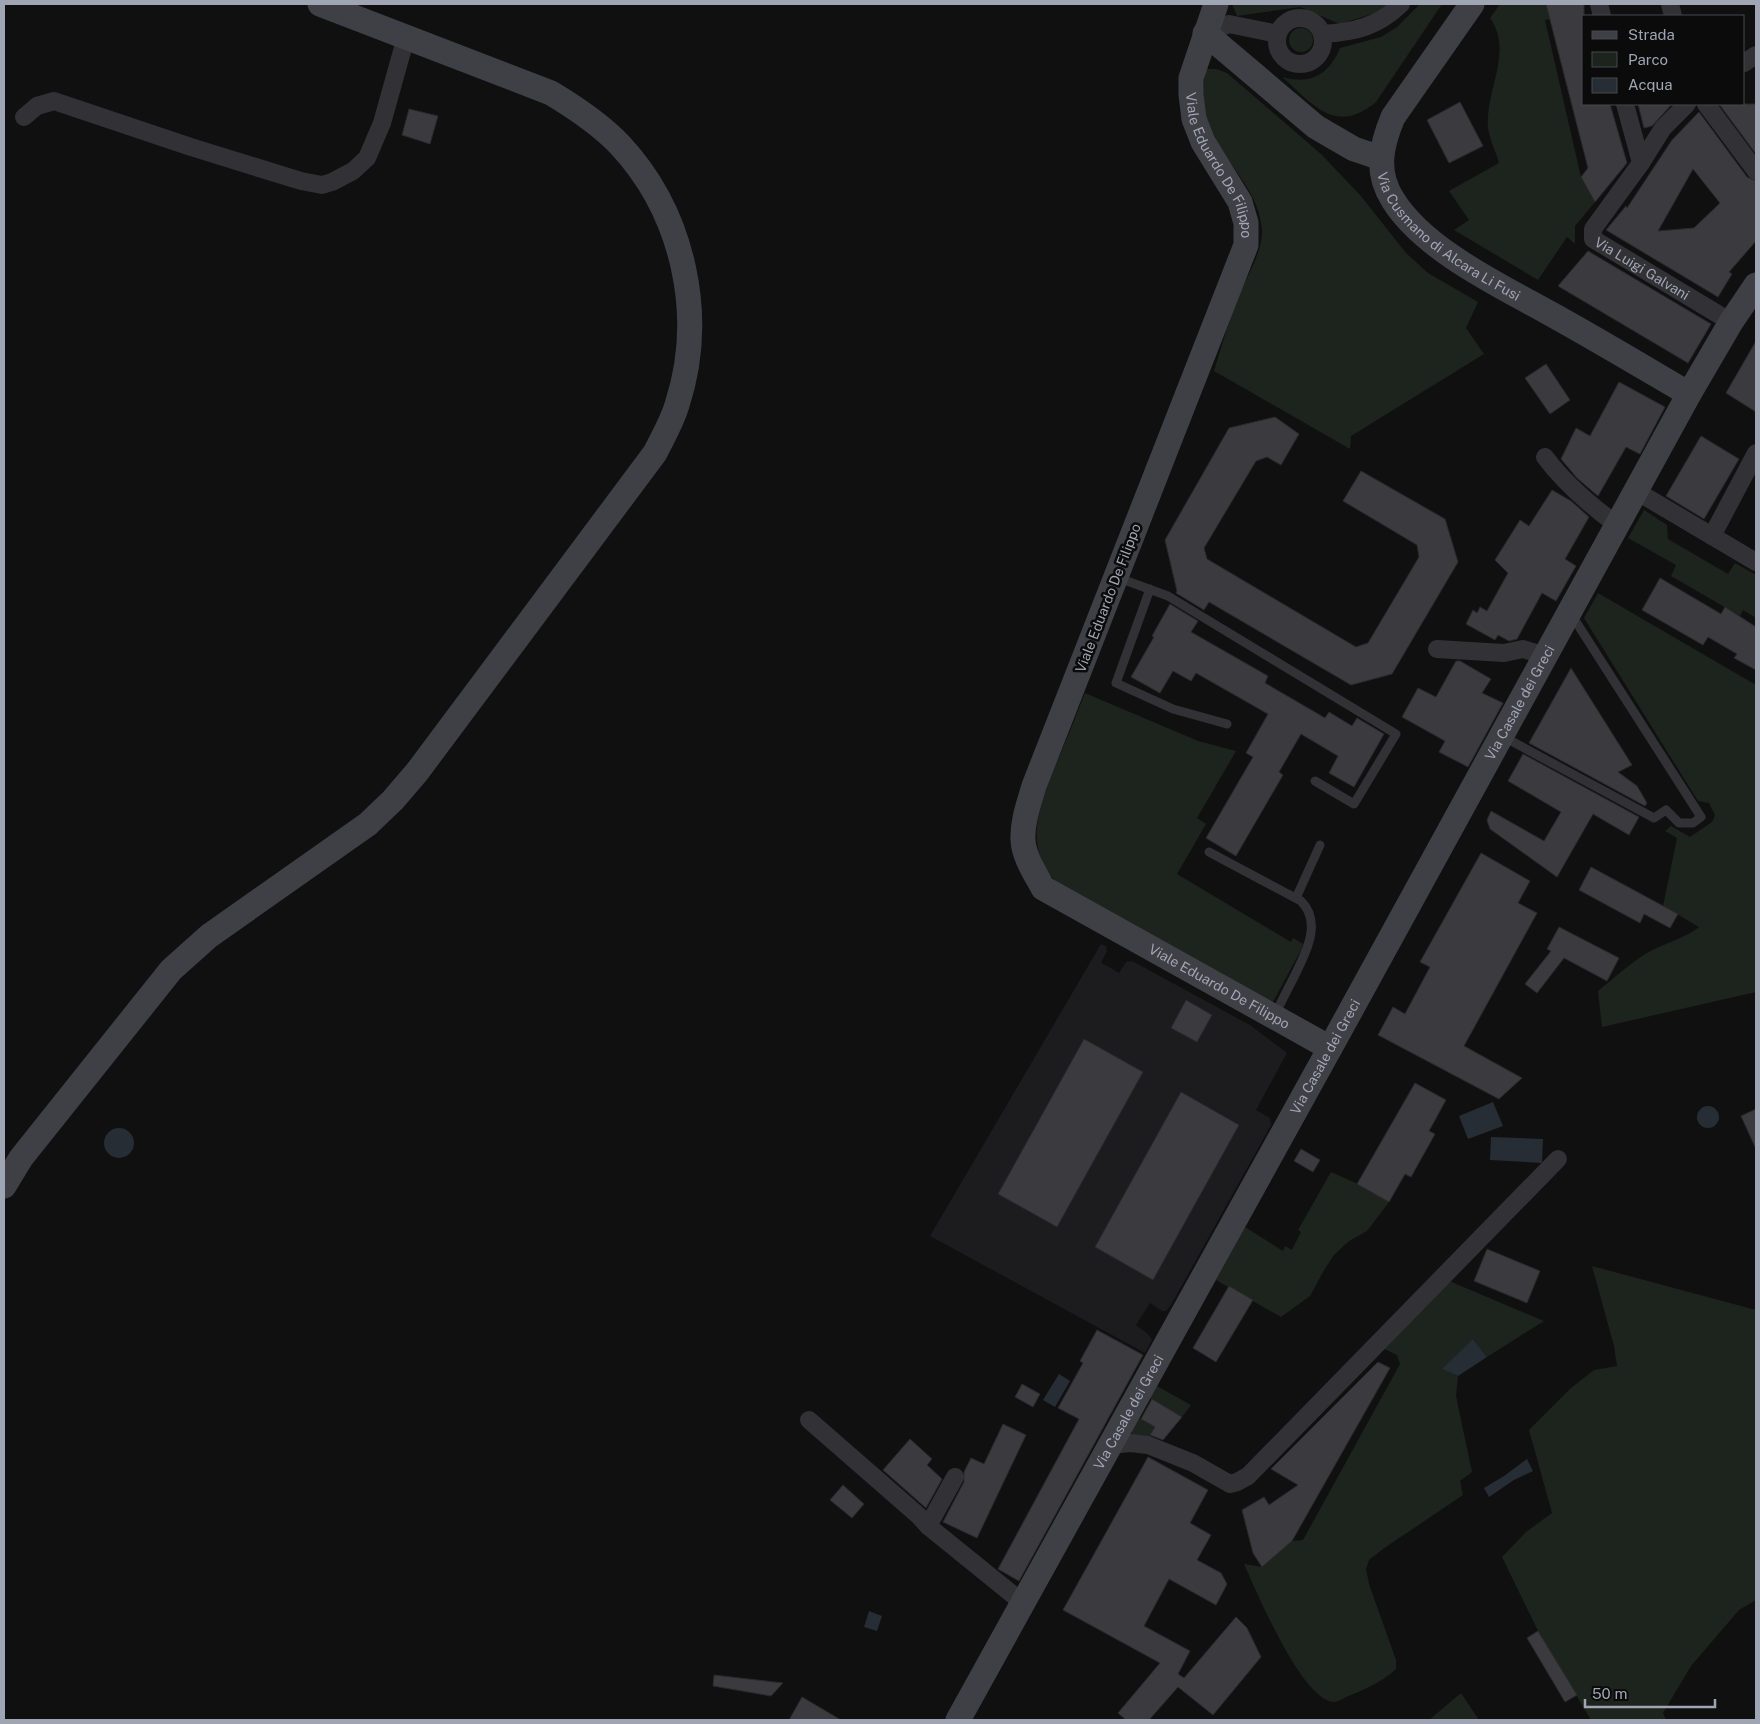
<svg xmlns="http://www.w3.org/2000/svg" width="1760" height="1724" viewBox="0 0 1760 1724" font-family="'Public Sans',sans-serif">
	<style>
		.built { fill: #1c1c1e }
		.green { fill: #1c241d }
		.water { fill: #262d35 }
		.building { fill: #3a3a3f; stroke: #2a2a2d; fill-rule: evenodd }
		.lines { fill: none; stroke-linecap: round; stroke-linejoin: round }
		.lane { stroke: #313136; stroke-width: 9 }
		.street { stroke: #313136; stroke-width: 18 }
		.secondary { stroke: #3f4046; stroke-width: 25 }
		.labels { text-anchor: middle; dominant-baseline: central; stroke-width: 5; stroke-linejoin: round; paint-order: stroke }
		.street-label { font-size: 14px; fill: #a0a5b3; stroke: #0b0b0c }
	</style>
	<rect width="100%" height="100%" fill="#101011"/>
	<path class="built" d="M1101 944 1106 946 1107 951 1101 963 1109 967 1119 973 1126 962 1132 961 1250 1025 1287 1053 1256 1110 1270 1118 1271 1125 1171 1305 1166 1311H1162L1150 1303 1136 1325 1148 1334 1152 1340 1145 1353 930 1236Z"/>
	<path class="green" d="M1232 4H1387L1375 13 1340 24 1300 7 1237 16Z
		M1420 4H1442L1376 102C1335 136 1313 104 1282 77 1310 85 1329 75 1340 48L1381 37 1397 27Z
		M1500 4H1546L1550 19 1545 20 1581 177 1595 202 1575 226V244L1567 237 1538 280 1454 230 1469 220 1449 191 1499 163C1496 152 1489 138 1488 127 1485 90 1514 52 1490 18Z
		M1289 40a12 12 0 1 1 24 0a12 12 0 1 1-24 0Z
		M1205 69H1216L1227 73 1321 154 1361 196 1406 253 1428 273 1478 302 1466 328 1484 354 1351 436 1350 449 1214 371C1221 348 1228 324 1236 302 1244 281 1263 253 1262 230 1259 183 1212 154 1204 111 1202 98 1204 82 1205 69Z
		M1644 510 1667 525 1668 539 1728 574 1735 563 1756 575V618L1743 610 1740 616 1671 576 1676 565 1628 538Z
		M1598 593 1756 685V992L1602 1027 1598 991C1614 978 1629 964 1647 953 1664 943 1684 939 1699 927L1663 906 1677 838 1665 831 1671 826 1690 837 1712 822 1715 815 1709 803 1698 801 1584 618Z
		M1085 693 1198 741 1236 751 1197 818 1206 824 1177 874 1291 942 1293 938 1303 944 1301 950 1273 1002 1061 887C1020 848 1039 805 1058 760 1067 738 1076 716 1085 693Z
		M1331 1172 1356 1183 1389 1202 1367 1231 1349 1241 1334 1255 1323 1272 1310 1296 1281 1317 1216 1280 1245 1227 1283 1251 1285 1246 1292 1250 1301 1232 1298 1230Z
		M1592 1266 1756 1310V1600L1739 1610 1691 1666 1663 1713 1666 1720H1591L1538 1631 1502 1557 1526 1532 1552 1513 1529 1430 1571 1388 1594 1370 1617 1366 1614 1346Z
		M1447 1280 1544 1321 1487 1357 1473 1339 1443 1369 1458 1376 1456 1396 1472 1472 1460 1481 1463 1495 1383 1549 1369 1560 1366 1569 1369 1584 1396 1660V1669C1382 1682 1364 1690 1346 1697 1343 1699 1339 1701 1335 1702 1303 1704 1256 1590 1244 1564L1262 1567 1292 1541 1303 1540 1400 1364 1397 1355 1382 1348Z
		M1157 1386 1191 1405 1182 1417 1150 1398Z
		M1139 1418 1155 1427 1148 1439 1132 1435V1431Z
		M1461 1693 1479 1720H1429Z"/>
	<path class="water" d="M1493 1102 1503 1126 1468 1139 1459 1116Z
		M1697 1117a11 11 0 1 1 22 0a11 11 0 1 1-22 0Z
		M104 1143a15 15 0 1 1 30 0a15 15 0 1 1-30 0Z
		M1491 1137 1543 1139 1542 1163 1490 1160Z
		M1473 1339 1487 1357 1458 1376 1442 1369Z
		M1059 1374 1070 1381 1055 1407 1043 1400Z
		M1527 1459 1533 1471 1514 1480 1489 1497 1484 1488 1504 1476Z
		M869 1611 882 1616 877 1631 864 1627Z"/>
	<path class="building" d="M1546 4H1584V104H1610L1627 163 1595 202 1581 177 1588 168Z
		M1460 102 1483 146 1449 163 1427 120Z
		M1638 104H1672L1652 126 1644 128Z
		M1719 104H1756V154Z
		M409 109 438 116 430 144 402 135Z
		M1699 112 1747 177 1756 181V241L1729 272 1732 274 1718 297 1606 230 1626 206 1627 208 1672 140ZM1693 169 1720 203 1694 228 1658 231Z
		M1588 251 1711 324 1688 363 1558 286Z
		M1756 341V412L1726 393Z
		M1546 364 1570 400 1550 414 1525 378Z
		M1619 382 1665 407 1640 454 1626 447 1598 496 1577 478 1561 459 1576 428 1590 436Z
		M1275 417 1299 434 1281 465 1267 457 1256 461 1204 548 1207 559 1356 647 1368 643 1419 557 1417 545 1343 501 1361 471 1445 519 1458 562 1392 674 1351 685 1209 602 1204 610 1176 593 1177 591 1165 540 1229 428Z
		M1701 436 1739 459 1704 519 1666 496Z
		M1552 490 1571 501 1589 517 1565 559 1576 566 1556 601 1542 593 1517 639 1509 641 1498 635 1495 640 1466 624 1473 610 1477 613 1480 607 1487 611 1508 573 1495 560 1520 520 1529 526Z
		M1660 578 1721 614 1725 607 1756 627V670L1734 658 1737 654 1708 637 1703 645 1642 610Z
		M1170 604 1198 621 1191 632 1268 676 1265 683 1325 718 1329 712 1352 726 1357 718 1384 734 1354 787 1329 773 1338 756 1301 734 1279 772 1283 775 1236 856 1206 838 1253 757 1246 753 1268 714 1196 673 1191 681 1173 671 1160 693 1131 677 1154 637 1152 636Z
		M1456 661H1460L1491 679 1482 693 1503 703 1468 767 1439 752 1445 741 1402 717 1418 688 1436 697Z
		M1571 668 1632 765 1618 772 1637 786 1647 803 1645 806 1529 743Z
		M1523 754 1639 817 1629 835 1593 814 1557 877 1490 829 1487 820 1491 811 1544 841 1561 812 1508 781Z
		M1481 853 1530 881 1518 903 1537 913 1464 1046 1522 1078 1499 1099 1378 1035 1393 1007 1405 1014 1430 967 1420 962Z
		M1591 867 1678 914 1670 928 1644 914 1640 923 1579 890Z
		M1559 927 1619 958 1607 981 1564 958 1537 993 1525 984 1551 951 1547 949Z
		M1186 1000 1212 1015 1197 1042 1171 1028Z
		M1084 1039 1143 1072 1057 1227 998 1194Z
		M1415 1083 1446 1100 1429 1131 1435 1134 1411 1177 1405 1174 1389 1202 1357 1184Z
		M1181 1092 1239 1125 1153 1280 1095 1247Z
		M1756 1109V1149L1741 1116Z
		M1301 1149 1320 1160 1313 1172 1294 1161Z
		M1487 1249 1540 1271 1527 1303 1474 1281Z
		M1229 1286 1253 1300 1216 1362 1193 1348Z
		M1097 1330 1143 1355 1019 1581 998 1569 1079 1419 1058 1408 1083 1363 1080 1361Z
		M1378 1362 1390 1368 1292 1541 1262 1567 1253 1553 1242 1510 1264 1497 1269 1505 1298 1485 1271 1469Z
		M1022 1384 1040 1394 1033 1407 1015 1397Z
		M1152 1399 1182 1417 1163 1440 1150 1435 1155 1427 1141 1419Z
		M1003 1424 1026 1435 977 1538 943 1522 964 1482V1472L971 1458 984 1464Z
		M910 1439 932 1459 927 1465 942 1479 926 1508 883 1470Z
		M1148 1457 1208 1490 1190 1523 1211 1535 1197 1560 1221 1573 1227 1584 1216 1605 1169 1579 1144 1626 1190 1651 1178 1674 1184 1678 1236 1617 1247 1628 1261 1657 1213 1715 1178 1687 1149 1720H1126L1118 1713 1160 1663 1063 1610Z
		M843 1485 864 1504 852 1518 830 1500Z
		M1538 1631 1577 1695 1565 1702 1527 1638Z
		M714 1675 783 1683 771 1696 713 1686Z
		M802 1697 841 1720H789Z"/>
	<g class="lines">
		<path class="lane" d="M1116 577 1168 596 1396 734 1354 804 1315 781
			M1150 589 1116 683 1173 709 1227 724
			M1502 736 1654 818 1666 810 1679 823H1693L1701 817 1571 614
			M1209 852 1301 901C1323 923 1305 954 1294 977 1287 990 1281 1003 1274 1016
			M1296 898 1320 845"/>
		<g class="street">
			<path d="M1599 4 1602 16"/>
			<path d="M1670 4 1673 16"/>
			<circle cx="1300" cy="41" r="23"/>
			<path d="M1205 33 1229 24 1278 34"/>
			<path d="M1322 34C1355 32 1377 27 1401 4"/>
			<path d="M1744 63 1756 55"/>
			<path d="M1625 104 1641 163"/>
			<path id="s1" d="M1687 104 1663 128 1641 163 1593 229V239L1731 322"/>
			<path d="M1706 104 1756 171"/>
			<path d="M24 117 37 106 54 101 191 147 301 181 322 185 332 182 353 171 367 158 382 123 406 37"/>
			<path d="M1545 457C1565 484 1590 505 1617 525"/>
			<path d="M1636 491 1756 562"/>
			<path d="M1712 536 1756 453"/>
			<path d="M1437 649 1504 653 1523 649 1546 656"/>
			<path d="M809 1420 919 1516 928 1526 1023 1603"/>
			<path d="M1110 1445 1130 1443 1148 1445 1193 1463 1230 1484 1237 1482 1248 1476 1558 1159"/>
			<path d="M928 1526 955 1477"/>
		</g>
		<g class="secondary">
			<path id="s2" d="M1216 4 1191 78V95L1194 119 1203 142 1240 202 1246 223V245L1034 786C1029 803 1022 822 1023 840 1024 857 1035 873 1043 888L1330 1048"/>
			<path id="s3" d="M1472 4 1393 117C1381 146 1375 172 1393 200 1424 250 1501 286 1551 314 1598 340 1643 367 1689 394"/>
			<path d="M1205 33 1316 127 1354 149 1381 158"/>
			<path d="M4 1186 21 1158 171 970 209 936 368 824 393 800 417 772 655 453C663 437 672 422 677 405 706 316 684 214 620 145 600 124 576 108 551 93L320 4"/>
			<path id="s4" d="M958 1720 1340 1030 1689 394 1731 322 1756 285"/>
		</g>
	</g>
	<g class="labels">
		<g class="street-label">
			<text stroke="none"><textPath href="#s2" startOffset="172">Viale Eduardo De Filippo</textPath></text>
			<text stroke="none"><textPath href="#s3" startOffset="290">Via Cusmano di Alcara Li Fusi</textPath></text>
			<text stroke="none"><textPath href="#s1" startOffset="224">Via Luigi Galvani</textPath></text>
			<text transform="translate(1108 598) rotate(-69)">Viale Eduardo De Filippo</text>
			<text stroke="none"><textPath href="#s4" startOffset="1162">Via Casale dei Greci</textPath></text>
			<text stroke="none"><textPath href="#s2" startOffset="1149">Viale Eduardo De Filippo</textPath></text>
			<text stroke="none"><textPath href="#s4" startOffset="758">Via Casale dei Greci</textPath></text>
			<text stroke="none"><textPath href="#s4" startOffset="352">Via Casale dei Greci</textPath></text>
		</g>
	</g>
	<rect width="1760" height="1724" fill="none" stroke="#a0a5b3" stroke-width="10"/>
	<rect x="1582" y="15" width="162" height="90" fill="#0b0b0c" stroke="#47494f"/>
	<rect x="1592" y="31" width="25" height="8" fill="#3f4046" stroke="#47494f"/>
	<text x="1628" y="40" font-size="15" fill="#a0a5b3">Strada</text>
	<rect x="1592" y="52" width="25" height="15" fill="#1c241d" stroke="#47494f"/>
	<text x="1628" y="65" font-size="15" fill="#a0a5b3">Parco</text>
	<rect x="1592" y="78" width="25" height="15" fill="#262d35" stroke="#47494f"/>
	<text x="1628" y="90" font-size="15" fill="#a0a5b3">Acqua</text>
	<path d="M1585 1699v8h130v-8" fill="none" stroke="#a0a5b3" stroke-width="2.5"/>
	<text x="1592" y="1699" font-size="15" fill="#a0a5b3" stroke="#0b0b0c" stroke-width="4" paint-order="stroke">50 m</text>
</svg>
